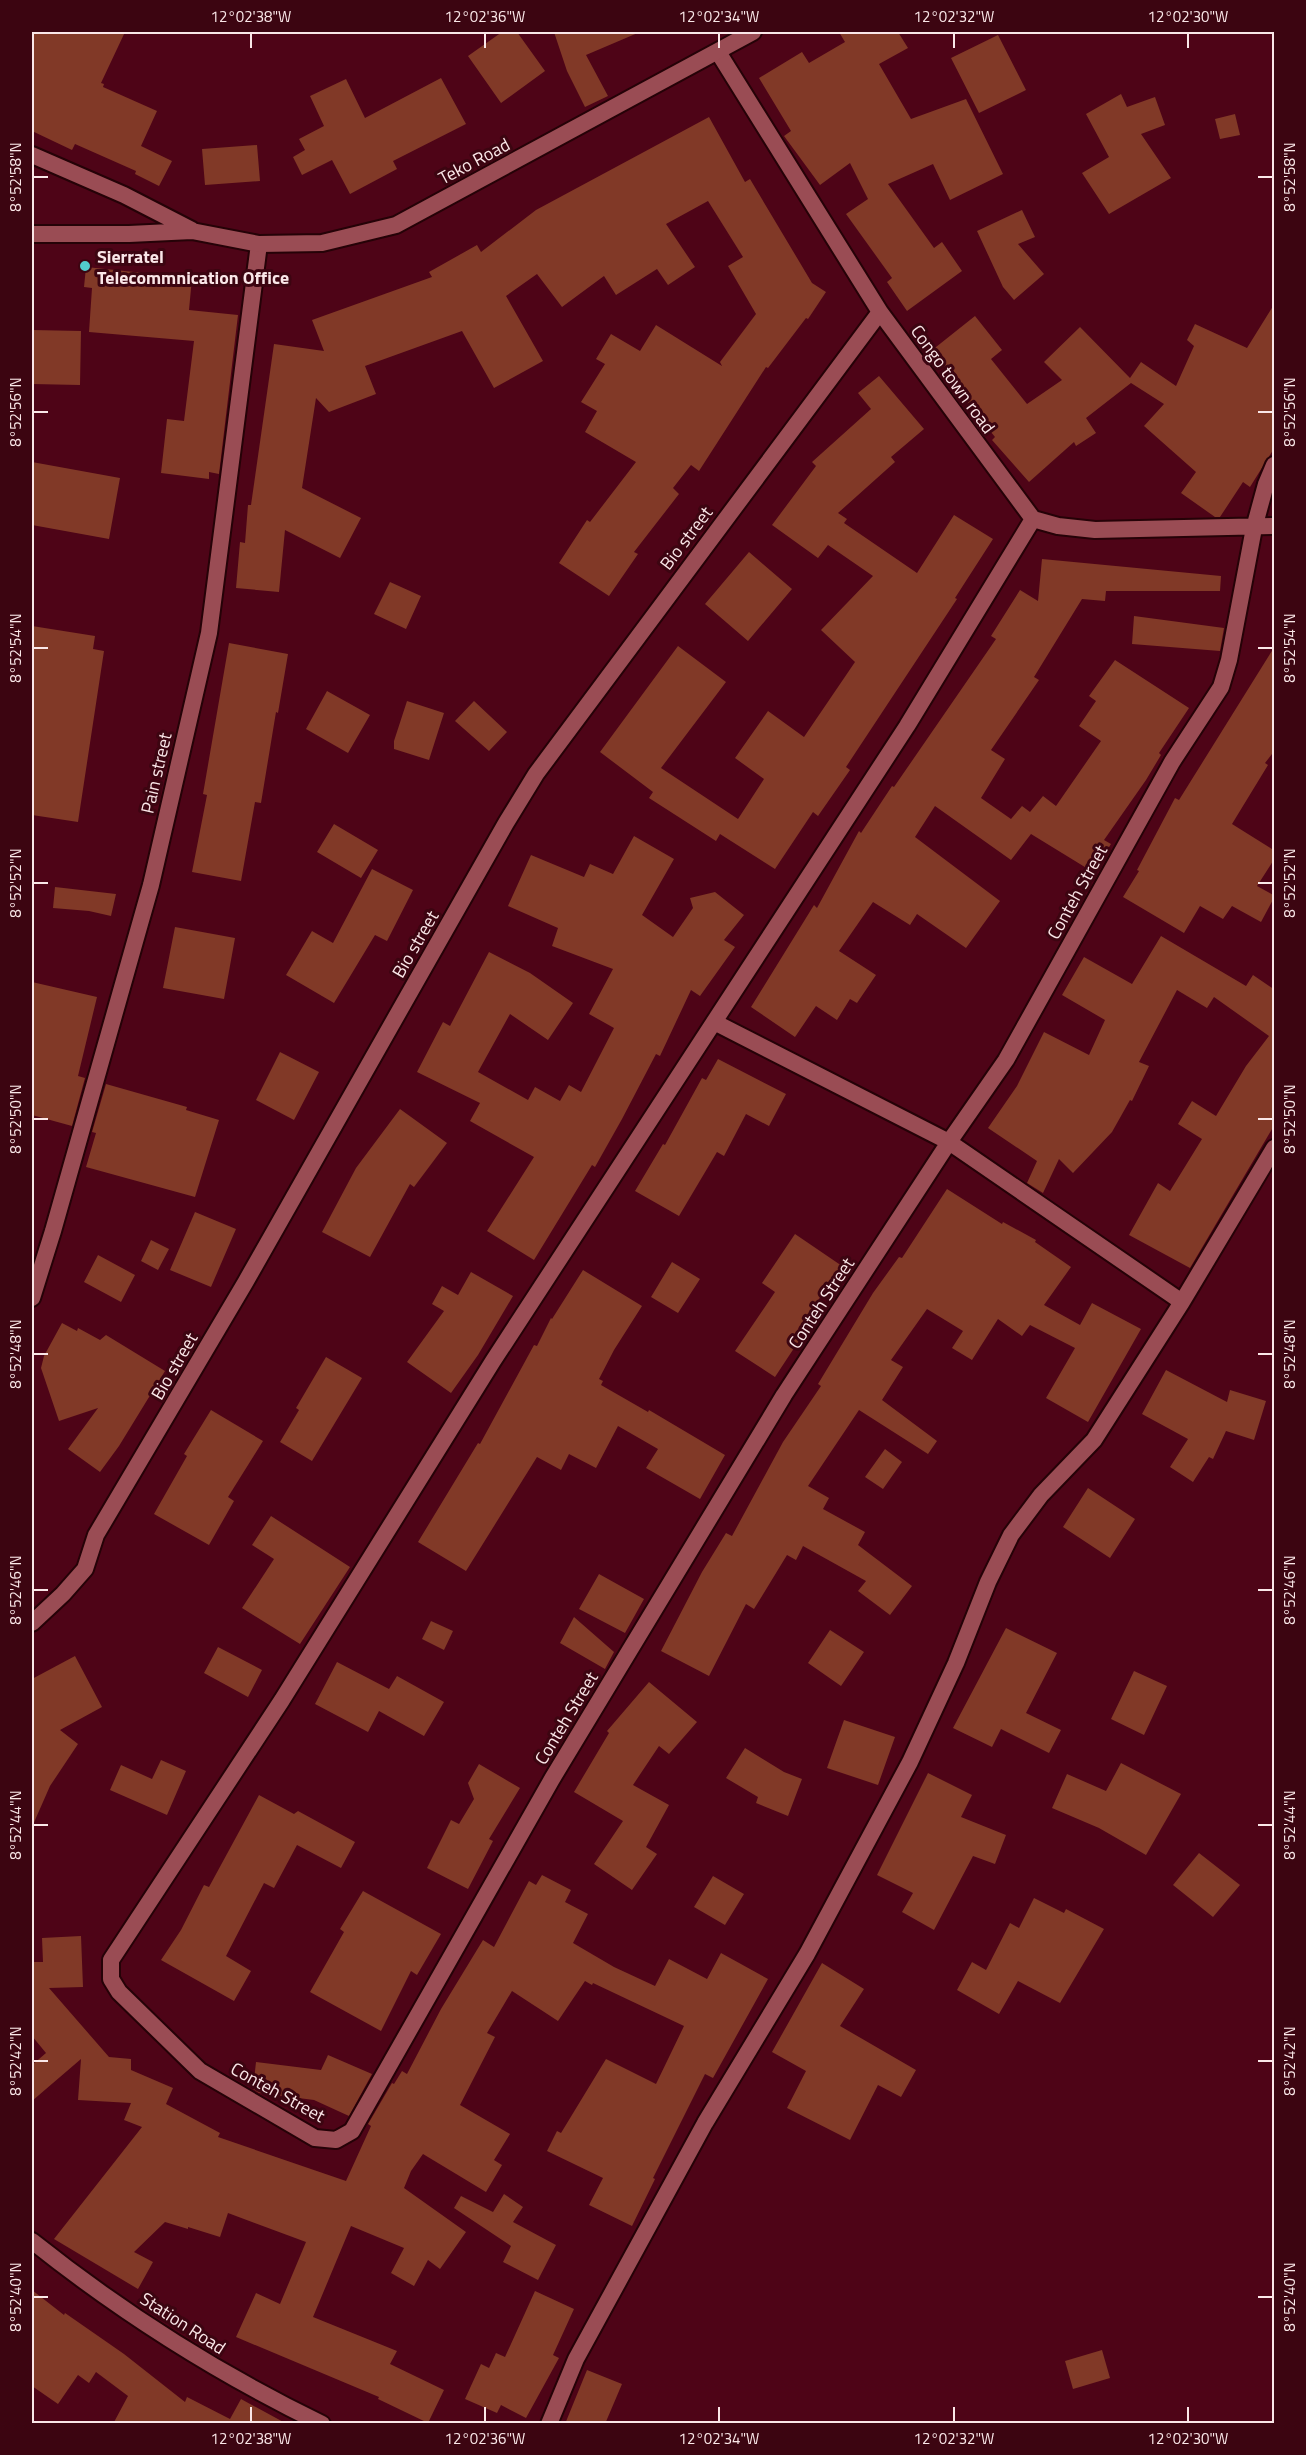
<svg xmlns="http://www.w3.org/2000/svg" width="1306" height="2455" viewBox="0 0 1306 2455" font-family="'Titillium Web',sans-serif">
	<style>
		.building { fill: #813927 }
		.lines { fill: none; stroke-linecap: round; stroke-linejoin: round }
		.minor-casing { stroke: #250207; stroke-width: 20 }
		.tertiary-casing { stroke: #250207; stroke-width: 20 }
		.secondary-casing { stroke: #250207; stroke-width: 20 }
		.minor { stroke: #9a4c54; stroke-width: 16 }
		.tertiary { stroke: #9a4c54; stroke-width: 16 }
		.secondary { stroke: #9a4c54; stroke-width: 16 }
		.ticks { fill: none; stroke: #fae7e8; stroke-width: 2 }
		.poi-dot { fill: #52cdcc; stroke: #3c0511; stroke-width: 2 }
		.labels { text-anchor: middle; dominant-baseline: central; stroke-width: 6; stroke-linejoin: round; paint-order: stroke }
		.street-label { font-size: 18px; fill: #fae7e8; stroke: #3c0511 }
		.poi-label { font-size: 18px; font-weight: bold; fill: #fae7e8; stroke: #3c0511; text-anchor: start }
		.neatline { fill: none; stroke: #fae7e8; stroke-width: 2 }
		.ticks-label { font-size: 15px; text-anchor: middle; fill: #fae7e8 }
	</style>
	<rect width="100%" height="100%" fill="#4e0417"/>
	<path class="building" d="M32 32H125L101 83 104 84 103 87 157 111 141 146 172 161 159 186 135 174 136 171 75 144 72 150 32 131Z
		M502 32H517L545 71 501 103 468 56Z
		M554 32H640L586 55 608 96 585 107 567 71Z
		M839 32H898L908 48 879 64 911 119 966 99 1003 174 950 200 933 164 888 184 934 248 942 242 962 271 907 311 887 282 892 278 846 214 868 199 850 163 820 185 784 136 791 131 759 78 802 52 809 63 845 42Z
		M998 35 1026 90 979 113 951 58Z
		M441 78 466 124 393 161 397 169 350 194 332 160 302 175 293 157 305 150 299 139 324 126 310 96 346 79 365 118Z
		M1121 94 1127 107 1155 97 1165 125 1141 134 1171 178 1109 214 1082 173 1109 157 1086 114Z
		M1235 114 1240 135 1220 139 1215 119Z
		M709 117 745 182 750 179 812 283 826 292 808 319 806 318 768 368 766 367 699 471 691 465 673 488 679 494 634 552 638 554 609 596 559 563 587 520 590 522 636 462 585 432 597 411 581 402 605 364 596 359 611 334 640 351 656 325 722 366 720 362 756 314 728 266 743 257 708 201 666 224 695 267 668 285 657 269 616 295 604 276 562 307 537 274 506 296 543 361 494 388 462 331 365 366 376 394 329 412 316 398 302 488 361 518 340 558 285 530 279 592 236 588 240 542 245 543 248 505H251L274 344 324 351 312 320 432 277 429 272 477 245 481 252 536 210Z
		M257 145 260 181 205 185 202 149Z
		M1022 210 1035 237 1018 244 1044 274 1014 300 1003 287 977 231Z
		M86 267 192 278 189 310 238 315 219 474 209 472V479L161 473 167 419 184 421 194 341 89 332 92 288 84 287Z
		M1275 303V447L1250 487 1243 482 1220 517H1215L1181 493 1196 472 1144 426 1164 404 1131 383 1086 418 1096 433 1076 446 1074 442 1029 482 992 440 995 437 965 400 969 397 931 351 975 316 1002 350 991 359 1027 404 1062 380 1044 362 1080 327 1130 378 1141 362 1176 386 1194 346 1187 340 1195 324 1247 348Z
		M32 330 81 331 80 385 32 384Z
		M879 376 924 429 891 457 895 462 838 513 847 519 844 523 917 573 954 515 993 539 955 598 957 599 846 767 850 770 818 816 813 812 775 869 720 834 716 841 649 798 653 792 600 752 678 646 726 682 661 768 738 819 764 779 735 758 768 711 804 737 855 662 821 630 873 576 828 545 818 558 772 525 816 466 812 462 871 409 858 393Z
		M32 462 120 478 109 539 32 525Z
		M749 552 792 589 748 641 705 604Z
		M1042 559 1221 576 1220 591H1106L1105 601 1082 599 1034 677 1039 680 991 750 1005 759 981 798 1011 819 1022 806 1030 812 1043 796 1056 806 1101 741 1079 726 1096 701 1089 696 1115 660 1189 708 1159 753 1161 755 1146 780 1104 840 1111 844 1093 872 1031 834 1011 860 935 806 915 837 1000 901 966 948 917 914 910 925 873 902 839 951 876 975 857 1003 850 999 837 1020 816 1006 795 1037 751 1007 814 905 817 908 859 831 861 833 892 786 894 787 996 639 991 636 1020 590 1038 601Z
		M390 582 421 596 406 629 374 614Z
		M1134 616 1224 628 1220 651 1132 644Z
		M32 626 95 636 93 649 104 651 78 822 32 815Z
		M229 643 288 654 278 713 276 712 261 803 255 802 241 881 192 872 207 795 203 794Z
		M1275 646V750L1265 763 1268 765 1232 824 1275 851V858L1257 886 1275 896 1261 922 1232 906 1223 919 1200 906 1184 933 1123 897 1139 871 1137 870 1175 798 1179 800Z
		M327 691 370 715 348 753 306 729Z
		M407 701 444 713 429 760 394 749V741Z
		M474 701 507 732 489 751 455 721Z
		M334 824 378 850 361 878 317 852Z
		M634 836 674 859 642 915 673 937 693 908 690 898 715 892 744 915 724 940 735 947 700 996 691 990 660 1056 656 1054 622 1119 595 1167 592 1165 534 1260 487 1231 534 1157 470 1121 480 1103 417 1072 443 1022 450 1026 489 952 530 973 573 1003 548 1040 510 1014 478 1072 528 1100 535 1087 560 1101 569 1085 581 1092 614 1028 589 1014 613 969 552 946 558 928 508 906 531 855 584 877 590 864 613 874Z
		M372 869 413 890 387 941 375 935 334 1003 286 975 312 931 333 943Z
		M55 887 116 894 111 916 89 911 53 908Z
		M175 927 235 938 224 999 163 988Z
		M1161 936 1246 986 1253 975 1275 990V1124L1190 1268 1129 1235 1158 1183 1170 1191 1202 1139 1178 1124 1192 1101 1216 1116 1246 1066 1269 1036 1214 997 1207 1008 1177 990 1139 1062 1149 1066 1132 1101 1130 1100 1112 1132 1073 1173 1059 1159 1043 1193 1027 1183 1037 1161 988 1128 1017 1086 1044 1032 1089 1055 1105 1020 1062 995 1084 957 1132 984Z
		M32 982 97 997 78 1076 85 1078 72 1126 32 1115Z
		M280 1052 319 1072 294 1120 256 1100Z
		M718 1059 786 1094 769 1126 746 1114 724 1156 717 1152 679 1216 635 1191 663 1144 665 1145 702 1078 706 1080Z
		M106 1084 187 1107 186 1110 219 1120 195 1197 86 1167 96 1133 92 1132Z
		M400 1109 447 1143 414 1187 410 1184 370 1257 322 1232 356 1168Z
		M947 1189 1002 1224 1003 1222 1036 1240 1035 1242 1071 1267 1044 1305 1080 1325 1092 1303 1141 1329 1088 1422 1046 1398 1075 1348 1030 1325 1022 1336 998 1319 972 1360 952 1348 963 1331 927 1309 891 1360 903 1367 882 1400 937 1441 928 1454 859 1410 808 1486 829 1498 823 1509 865 1532 858 1545 912 1586 890 1615 858 1591 866 1581 803 1546 796 1560 787 1555 754 1609 746 1604 709 1676 661 1651 702 1572 726 1533 732 1536 783 1442 821 1386 818 1384 873 1293 899 1257 902 1258Z
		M195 1212 236 1229 211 1287 170 1270Z
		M795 1234 842 1266 798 1329 804 1333 775 1377 735 1351 775 1292 762 1283Z
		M151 1240 169 1249 158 1270 141 1261Z
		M98 1255 135 1275 121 1302 84 1282Z
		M672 1262 700 1279 678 1313 651 1297Z
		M583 1270 642 1306 614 1350 599 1379 603 1381 601 1385 648 1412 649 1410 725 1455 700 1499 646 1468 658 1449 618 1426 596 1468 569 1454 561 1470 537 1457 466 1571 418 1542 478 1443 480 1444 534 1345 537 1346 551 1318 552 1319Z
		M471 1272 513 1296 478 1355 451 1393 407 1362 444 1311 432 1304 442 1286 458 1295Z
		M62 1323 77 1331 78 1328 100 1340 106 1335 165 1371 119 1446 100 1472 68 1449 98 1408 59 1421 41 1368 44 1356Z
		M326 1357 362 1378 312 1461 280 1442 299 1410 296 1408Z
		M1166 1370 1227 1402 1230 1390 1266 1401 1254 1440 1226 1431 1213 1459 1209 1457 1193 1482 1170 1467 1188 1439 1142 1414Z
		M211 1410 263 1441 228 1497 234 1501 209 1545 154 1514 187 1456 184 1454Z
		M885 1449 902 1462 883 1489 865 1477Z
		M1088 1488 1135 1519 1110 1558 1063 1527Z
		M271 1516 350 1567 300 1644 242 1608 274 1559 252 1545Z
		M599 1574 644 1599 625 1633 579 1609Z
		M574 1617 614 1652 605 1669 560 1643Z
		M431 1621 453 1631 444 1650 422 1639Z
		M1006 1628 1057 1653 1026 1713 1061 1730 1049 1753 1001 1729 992 1747 953 1728Z
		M830 1630 864 1652 841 1686 808 1663Z
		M218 1647 262 1670 248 1697 204 1673Z
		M75 1656 102 1707 60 1730 78 1744 50 1786 32 1827V1679Z
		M337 1662 389 1689 397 1676 444 1702 424 1736 379 1711 368 1732 315 1704Z
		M1134 1671 1167 1686 1144 1735 1111 1719Z
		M649 1682 697 1722 669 1754 659 1746 633 1785 669 1805 646 1847 657 1854 632 1890 594 1864 623 1821 574 1792 609 1733 607 1731Z
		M844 1720 895 1737 878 1785 827 1768Z
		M745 1748 784 1772 802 1779 788 1816 756 1803 758 1797 726 1778Z
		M161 1760 186 1771 167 1815 110 1790 121 1765 152 1779Z
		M1121 1763 1181 1794 1146 1855 1099 1828 1052 1808 1067 1774 1106 1791Z
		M479 1764 520 1788 489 1839 493 1841 468 1889 427 1868 451 1820 459 1824 474 1799 468 1783Z
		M928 1773 972 1795 961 1817 1006 1835 995 1864 973 1856 934 1930 902 1912 913 1893 877 1875Z
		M259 1795 294 1814 298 1811 355 1842 341 1868 297 1845 274 1888 264 1883 226 1956 251 1971 234 2001 161 1960 181 1930 204 1885 209 1887Z
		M1199 1853 1240 1885 1213 1917 1173 1885Z
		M542 1875 571 1890 565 1902 588 1914 573 1943 614 1967 655 1986 669 1959 707 1979 721 1953 768 1979 713 2078 705 2074 653 2178 655 2179 632 2226 589 2205 603 2178 547 2151 557 2131 561 2133 606 2059 656 2084 684 2026 593 1983 592 1985 585 1981 558 2021 512 1991 487 2033 495 2037 460 2105 510 2134 494 2160 502 2165 486 2192 423 2154 411 2171 404 2188 466 2232 440 2269 428 2260 414 2286 391 2273 404 2248 351 2226 313 2317 397 2351 390 2364 444 2390 428 2423 378 2399 379 2397 236 2337 256 2293 280 2304 306 2242 228 2213 220 2237 188 2227V2229L165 2222 134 2252 153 2262 138 2289 54 2239 142 2127 124 2120 131 2103 78 2100 81 2059 32 2101V2065L46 2053 32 2036V1962H43L42 1938 81 1936 83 1987 49 1988 109 2057 131 2059V2070L173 2088 166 2104 220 2133 218 2137 346 2181 371 2126 368 2124 392 2083 394 2084 402 2071 407 2074 441 2009 483 1940 494 1947 529 1881 536 1885Z
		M713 1876 744 1894 725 1925 694 1907Z
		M363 1891 441 1934 417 1975 411 1971 381 2031 310 1992 344 1932 340 1929Z
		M1034 1898 1064 1913 1066 1909 1104 1929 1060 2003 1018 1981 999 2014 957 1990 972 1962 986 1970 1010 1923 1019 1928Z
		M822 1963 864 1989 840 2026 916 2070 901 2097 878 2085 850 2140 787 2108 806 2071 772 2052Z
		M328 2055 372 2074 349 2116 314 2100 259 2093 253 2089 256 2062 321 2070Z
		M504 2194 523 2207 513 2222 556 2245 538 2280 503 2262 511 2246 454 2208 461 2196 493 2212Z
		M32 2290 64 2315 65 2313 124 2354 185 2402 187 2397 230 2419 241 2399 287 2424H113L128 2396 96 2372 89 2383 78 2375 58 2404 32 2386Z
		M535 2291 574 2309 553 2355 559 2358 526 2418 501 2405 497 2413 465 2399 481 2364 489 2368 496 2353 505 2357Z
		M1102 2350 1110 2378 1073 2389 1065 2361Z
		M587 2370 622 2384 605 2424H565Z"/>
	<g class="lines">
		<defs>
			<path id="minor" d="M718 52 880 312 1033 519 1058 526 1095 530 1274 526
				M1033 519 907 726 493 1361 282 1700 111 1960V1979L119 1992 200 2071 315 2138 336 2140 352 2131 552 1779 784 1395 949 1142 1006 1060 1172 762 1221 687 1229 660 1254 528 1266 484 1274 465
				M714 1022 949 1142 1182 1302
				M32 1298 53 1231 151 885 209 633 259 244
				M32 1623 63 1594 85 1569 96 1535 245 1283 506 823 536 774 880 312
				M549 2424 576 2359 705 2123 807 1954 910 1762 956 1663 988 1582 1011 1535 1041 1495 1094 1440 1182 1302 1274 1148"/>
			<path id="tertiary" d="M32 155 124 195 192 230
				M32 234H129L192 231 259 244 322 243 396 225 753 32"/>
			<path id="secondary" d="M32 2241C121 2312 219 2374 322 2424"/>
		</defs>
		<use href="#minor" class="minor-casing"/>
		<use href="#tertiary" class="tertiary-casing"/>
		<use href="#secondary" class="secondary-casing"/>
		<use href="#minor" class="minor"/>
		<use href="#tertiary" class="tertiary"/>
		<use href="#secondary" class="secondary"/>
	</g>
	<path class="ticks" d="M251 33V48M485 33V48M719 33V48M954 33V48M1188 33V48M33 177H48M1258 177H1273M33 412H48M1258 412H1273M33 648H48M1258 648H1273M33 883H48M1258 883H1273M33 1119H48M1258 1119H1273M33 1354H48M1258 1354H1273M33 1590H48M1258 1590H1273M33 1825H48M1258 1825H1273M33 2061H48M1258 2061H1273M33 2297H48M1258 2297H1273M251 2407V2422M485 2407V2422M719 2407V2422M954 2407V2422M1188 2407V2422"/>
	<circle class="poi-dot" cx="85" cy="266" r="6"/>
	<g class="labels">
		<g class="street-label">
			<text transform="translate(474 161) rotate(-28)">Teko Road</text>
			<text transform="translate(953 379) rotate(54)">Congo town road</text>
			<text transform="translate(686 538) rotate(-53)">Bio street</text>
			<text transform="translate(156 773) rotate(-77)">Pain street</text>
			<text transform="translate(1077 892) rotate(-61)">Conteh Street</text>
			<text transform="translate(415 944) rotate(-60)">Bio street</text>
			<text transform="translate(821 1303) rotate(-57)">Conteh Street</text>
			<text transform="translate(174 1366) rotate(-60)">Bio street</text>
			<text transform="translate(566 1718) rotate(-59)">Conteh Street</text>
			<text transform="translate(278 2092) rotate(29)">Conteh Street</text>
			<text transform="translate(183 2323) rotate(33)">Station Road</text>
		</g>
		<g class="poi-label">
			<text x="97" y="256">Sierratel<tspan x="97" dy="21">Telecommnication Office</tspan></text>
		</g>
	</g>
	<rect width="1306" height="2455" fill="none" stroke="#3c0511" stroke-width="66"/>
	<rect x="33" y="33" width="1240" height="2389" class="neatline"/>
	<g class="ticks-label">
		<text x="251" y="22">12°02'38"W</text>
		<text x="485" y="22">12°02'36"W</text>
		<text x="719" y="22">12°02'34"W</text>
		<text x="954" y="22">12°02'32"W</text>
		<text x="1188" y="22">12°02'30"W</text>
		<text transform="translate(16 177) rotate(-90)" y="5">8°52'58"N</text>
		<text transform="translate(1290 177) rotate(-90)" y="5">8°52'58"N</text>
		<text transform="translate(16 412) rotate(-90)" y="5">8°52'56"N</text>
		<text transform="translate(1290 412) rotate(-90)" y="5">8°52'56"N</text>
		<text transform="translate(16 648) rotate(-90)" y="5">8°52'54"N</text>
		<text transform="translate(1290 648) rotate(-90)" y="5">8°52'54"N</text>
		<text transform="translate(16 883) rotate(-90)" y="5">8°52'52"N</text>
		<text transform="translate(1290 883) rotate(-90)" y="5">8°52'52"N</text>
		<text transform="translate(16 1119) rotate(-90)" y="5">8°52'50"N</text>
		<text transform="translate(1290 1119) rotate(-90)" y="5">8°52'50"N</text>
		<text transform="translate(16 1354) rotate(-90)" y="5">8°52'48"N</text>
		<text transform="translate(1290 1354) rotate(-90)" y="5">8°52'48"N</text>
		<text transform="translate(16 1590) rotate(-90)" y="5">8°52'46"N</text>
		<text transform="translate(1290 1590) rotate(-90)" y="5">8°52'46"N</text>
		<text transform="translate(16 1825) rotate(-90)" y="5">8°52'44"N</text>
		<text transform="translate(1290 1825) rotate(-90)" y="5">8°52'44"N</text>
		<text transform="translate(16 2061) rotate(-90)" y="5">8°52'42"N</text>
		<text transform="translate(1290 2061) rotate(-90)" y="5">8°52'42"N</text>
		<text transform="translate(16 2297) rotate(-90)" y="5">8°52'40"N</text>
		<text transform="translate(1290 2297) rotate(-90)" y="5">8°52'40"N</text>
		<text x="251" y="2444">12°02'38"W</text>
		<text x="485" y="2444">12°02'36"W</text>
		<text x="719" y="2444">12°02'34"W</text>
		<text x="954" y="2444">12°02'32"W</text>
		<text x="1188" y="2444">12°02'30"W</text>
	</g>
</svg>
